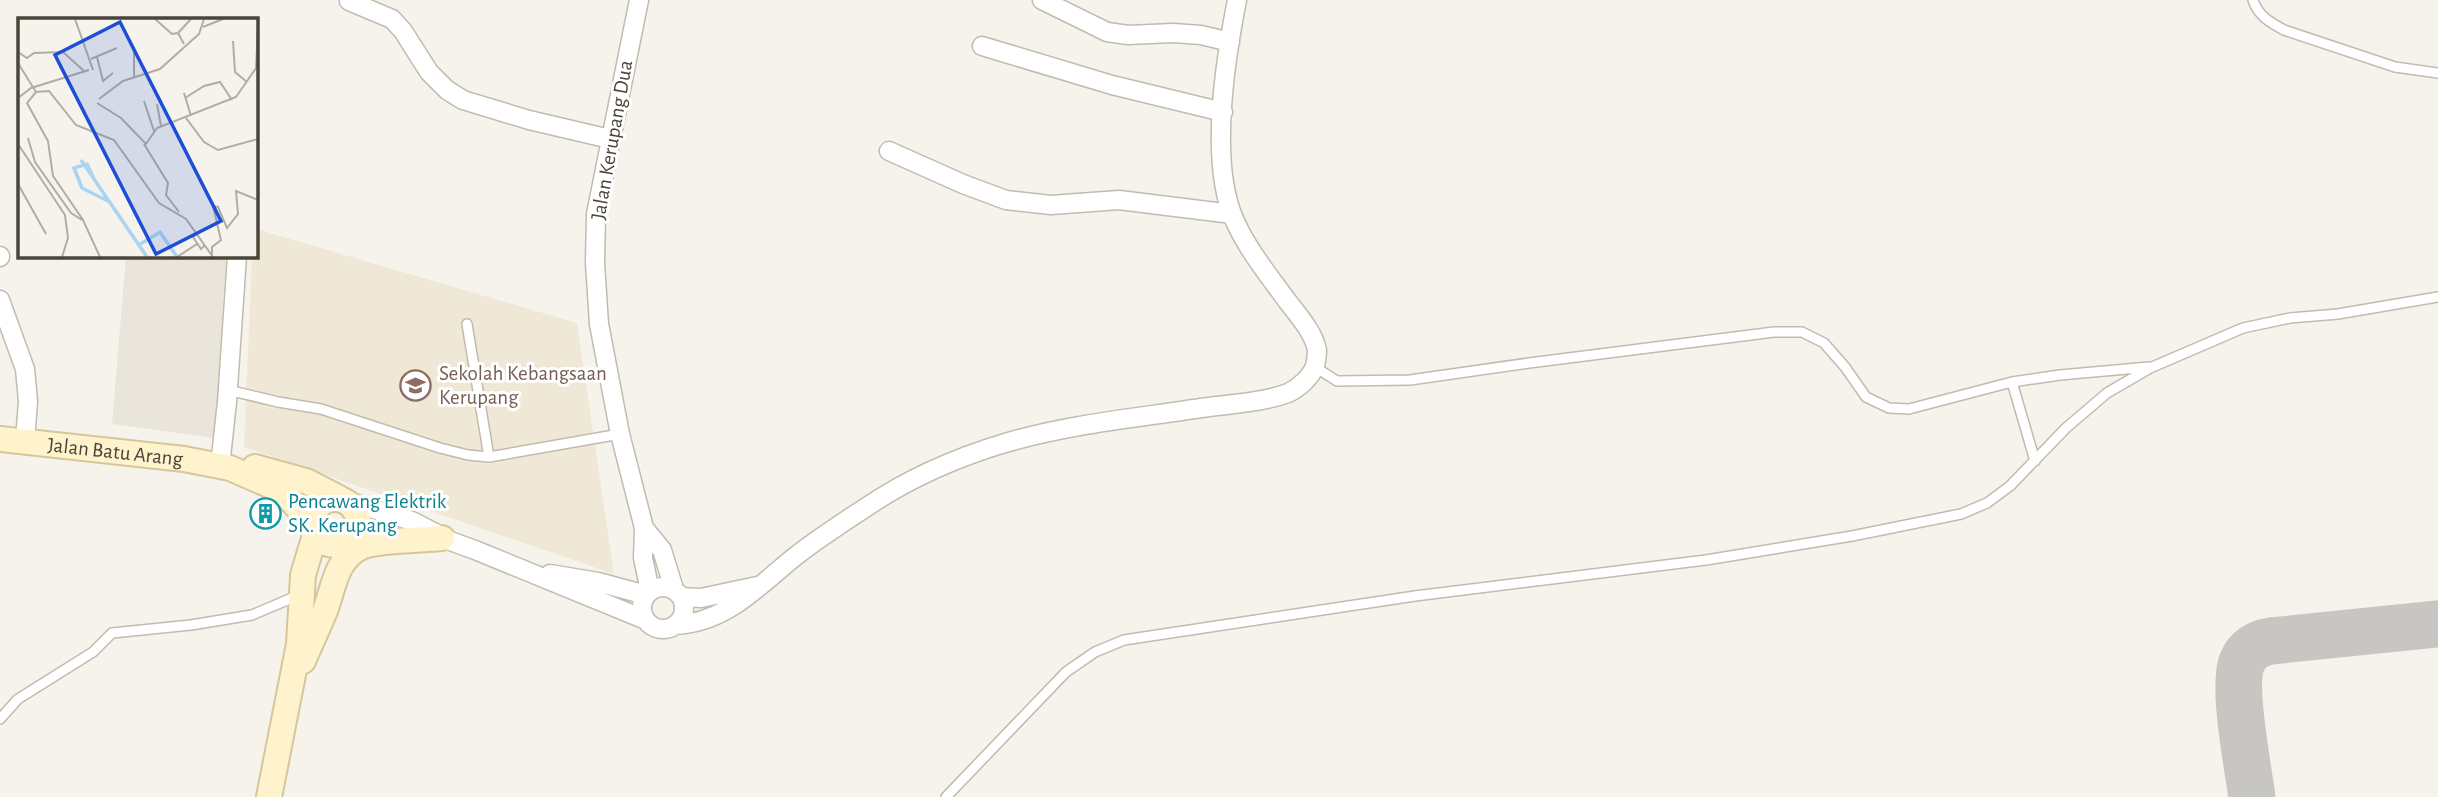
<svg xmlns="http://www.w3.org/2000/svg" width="2438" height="797" viewBox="0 0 2438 797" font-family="'Alegreya Sans',sans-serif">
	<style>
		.residential { fill: #eae5da }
		.education { fill: #efe8d6 }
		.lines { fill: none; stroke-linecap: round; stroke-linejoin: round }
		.taxiway { stroke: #c8c6c3; stroke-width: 47 }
		.building { fill: #d8cfc1; stroke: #d3c7b4; stroke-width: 2 }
		.service-casing { stroke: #c2bbae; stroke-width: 12 }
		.minor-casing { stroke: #c2bbae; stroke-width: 21 }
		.secondary-casing { stroke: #d6c79b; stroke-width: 28 }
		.service { stroke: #fff; stroke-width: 9 }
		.minor { stroke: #fff; stroke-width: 18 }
		.secondary { stroke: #fff3cd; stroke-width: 24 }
		.labels { text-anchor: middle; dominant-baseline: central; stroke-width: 6; stroke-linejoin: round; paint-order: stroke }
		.street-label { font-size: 21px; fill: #4b4439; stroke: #fff }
		.education-label { font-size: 21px; fill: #785e54; stroke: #fff; text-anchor: start }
		.culture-label { font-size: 21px; fill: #0d838f; stroke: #fff; text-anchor: start }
		.inset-river { fill: none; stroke: #a9d4f2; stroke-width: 3.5 }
		.inset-road { fill: none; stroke: #b2ada4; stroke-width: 2 }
		.view { fill: #1d4ed8; fill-opacity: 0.15; stroke: #1d4ed8; stroke-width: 3.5 }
		.inset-edge { fill: none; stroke: #4b4439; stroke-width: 3.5 }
	</style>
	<rect width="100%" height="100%" fill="#f6f3ec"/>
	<path class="residential" d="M126 256H226L215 438 112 424Z"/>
	<path class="education" d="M256 229 577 323 614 574 244 447 252 256H256Z"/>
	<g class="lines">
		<path class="taxiway" d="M2252 797C2248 768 2232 686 2242 662 2247 649 2258 643 2271 641L2438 624"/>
	</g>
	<path class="building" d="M258 503 275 508 271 522 254 518Z"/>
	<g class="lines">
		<defs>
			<path id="service" d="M2253 0C2258 16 2271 23 2284 30L2395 67 2438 73
				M1315 367 1337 381 1410 380 1529 363 1774 332H1802L1824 343 1845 367 1866 397 1889 408 1909 409 2012 382 2060 375 2149 367
				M2012 382 2035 461
				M228 390 278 402 321 409 440 448 468 455 489 457 467 324
				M489 457 620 434
				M0 719 18 699 93 652 112 633 191 625 252 615 299 595
				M946 797 1066 672 1095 652 1124 640 1415 596 1706 560 1852 536 1961 514 1987 503 2010 486 2066 428 2107 393 2150 368 2243 328 2290 318 2338 314 2438 297"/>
			<path id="minor" d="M639 0 596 214 595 263 599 324 620 434 644 528 643 558 650 591
				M1042 0 1107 32 1128 35 1173 33 1201 35 1230 42
				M349 1 392 19 403 31 429 72 447 90 463 100 529 120 610 139
				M982 46 1112 85 1223 112
				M889 151 963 184 1006 200 1051 205 1119 200 1232 214
				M0 257V256
				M0 300 25 369 28 401 25 440
				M220 466 227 402 237 256
				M344 500 412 521 443 537
				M644 528 662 550 674 589
				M431 537 442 538 475 550 646 620
				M550 574 598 582 646 595
				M642 608a21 21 0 1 1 42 0a21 21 0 1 1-42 0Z
				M681 597 701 598 757 586
				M675 625C727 623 759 585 797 555 819 538 842 523 865 508 909 478 955 458 1005 443 1069 424 1136 418 1201 408 1229 404 1261 403 1288 393 1299 388 1311 377 1315 366 1316 363 1317 353 1317 350 1314 333 1298 315 1288 302 1269 276 1247 249 1234 219 1209 161 1225 61 1237 0"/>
			<g id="secondary">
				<path id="s1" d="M0 439 184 459 230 468 276 488 291 500 312 524"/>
				<path d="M255 467 306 481 339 498"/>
				<circle cx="335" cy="522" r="23"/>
				<path d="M303 661C310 645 318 628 325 611 334 587 335 560 361 547 376 540 423 540 442 538"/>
				<path d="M269 797 299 644 303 575 315 535"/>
			</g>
		</defs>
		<use href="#service" class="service-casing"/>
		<use href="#minor" class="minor-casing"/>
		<use href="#secondary" class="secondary-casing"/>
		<use href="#service" class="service"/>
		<use href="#minor" class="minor"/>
		<use href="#secondary" class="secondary"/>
	</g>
	<defs>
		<symbol id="school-ring" viewBox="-11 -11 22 22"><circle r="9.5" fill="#fff" stroke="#8d6e63" stroke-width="1.5"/><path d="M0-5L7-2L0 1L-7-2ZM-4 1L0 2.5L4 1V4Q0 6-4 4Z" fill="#8d6e63"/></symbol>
		<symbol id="building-ring" viewBox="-11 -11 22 22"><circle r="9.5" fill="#fff" stroke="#0f9aa8" stroke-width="1.5"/><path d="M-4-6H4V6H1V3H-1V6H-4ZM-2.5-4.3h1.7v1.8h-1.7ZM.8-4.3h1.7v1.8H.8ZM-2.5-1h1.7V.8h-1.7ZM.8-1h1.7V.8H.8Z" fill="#0f9aa8"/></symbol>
	</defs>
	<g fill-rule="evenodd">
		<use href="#school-ring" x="398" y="368" width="35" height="35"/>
		<use href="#building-ring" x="248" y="496" width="35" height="35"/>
	</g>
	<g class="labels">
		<g class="street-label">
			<text transform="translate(612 140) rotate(-80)">Jalan Kerupang Dua</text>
			<text stroke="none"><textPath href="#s1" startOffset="116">Jalan Batu Arang</textPath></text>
		</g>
		<g class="education-label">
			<text x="439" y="373">Sekolah Kebangsaan<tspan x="439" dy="24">Kerupang</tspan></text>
		</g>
		<g class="culture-label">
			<text x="288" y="501">Pencawang Elektrik<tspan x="288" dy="24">SK. Kerupang</tspan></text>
		</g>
	</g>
	<g transform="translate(18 18)">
		<rect width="240" height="240" fill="#f6f3ec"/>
		<path class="inset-river" d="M63 142 129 239M76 161 69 146 56 150 64 170 92 184M121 227 142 214 159 239"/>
		<path class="inset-road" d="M57 1 75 52M137 1 154 16 160 15M185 9 205 1M215 23 217 54 229 64M166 26 160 15 173 1M0 34 9 40 16 35 45 34 66 53M79 39 85 63 95 55M73 41 99 30M0 45 18 74 31 73 58 107 96 122 141 185 168 201 195 239M116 59V32M18 74 9 85 30 123 35 158 65 202 82 239M166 75 173 98M0 80 13 70 71 52M167 80 186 68 202 64 214 82M81 81 105 63 142 51 181 16 186 1M126 83 136 113M79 85 103 100 128 126 139 110 218 79 238 50 240 9M139 86 143 108M168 100 186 124 200 132 240 121M10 120 17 144 53 195 64 202M0 126 47 197 50 220 44 239M126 126 150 165 148 177 161 194M0 166 28 216M179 216 175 219 183 231 187 227M194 237V229L203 222 195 188 200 189 209 210 220 196 218 173 240 182M159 239 179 226"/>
		<path class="view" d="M102 4 203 203 138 236 37 37Z"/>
		<rect width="240" height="240" class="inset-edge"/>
	</g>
</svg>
